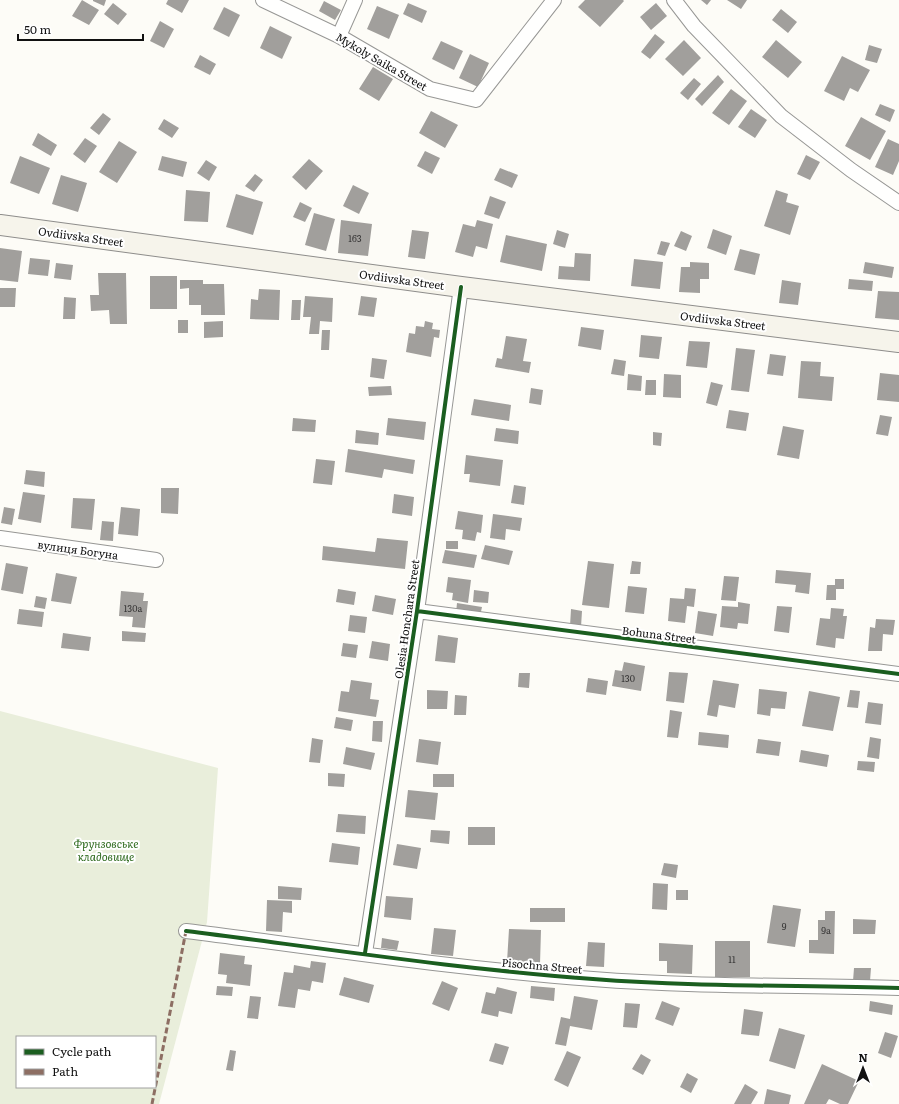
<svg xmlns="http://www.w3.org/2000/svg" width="899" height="1104" viewBox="0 0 899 1104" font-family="Literata,serif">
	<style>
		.cemetery { fill: #e9eedb; fill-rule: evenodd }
		.building { fill: #a19f9c }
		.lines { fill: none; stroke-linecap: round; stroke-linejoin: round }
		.street-casing { stroke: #979795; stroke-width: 16 }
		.secondary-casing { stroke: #8e8d8b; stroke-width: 22 }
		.street { stroke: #fffffe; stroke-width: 14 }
		.secondary { stroke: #f6f4eb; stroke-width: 20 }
		.quiet { stroke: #8d6e63; stroke-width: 3; stroke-dasharray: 6 3; stroke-linecap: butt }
		.cycleway-casing { stroke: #fff; stroke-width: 6 }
		.cycleway { stroke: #1b5e20; stroke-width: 4 }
		.labels { text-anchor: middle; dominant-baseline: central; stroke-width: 4; stroke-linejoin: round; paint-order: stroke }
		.number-label { font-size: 9px; fill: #353434 }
		.street-label { font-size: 11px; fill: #111; stroke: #fff }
		.park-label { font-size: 11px; font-style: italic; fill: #2f6b1f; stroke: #fff }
	</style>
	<rect width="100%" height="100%" fill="#fdfcf7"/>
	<path class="cemetery" d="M0 711 218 768 207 922 159 1104H0ZM17 1037H155V1087H17Z"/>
	<path class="building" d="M82 0 99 10 89 25 72 16Z
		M93 0H106L104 6 93 1Z
		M168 0H189L182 13 166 4Z
		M585 0H623L624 1 600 27 578 7Z
		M701 0H711L707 5Z
		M727 0H747L741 9Z
		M324 1 341 10 335 20 319 11Z
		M113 3 127 14 118 25 104 14Z
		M408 3 427 11 422 23 403 14Z
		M656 3 667 16 651 30 640 17Z
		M377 6 399 15 389 39 367 29Z
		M224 7 240 15 229 37 213 29Z
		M781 9 797 22 788 33 772 20Z
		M160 21 174 29 164 48 150 41Z
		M270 26 292 37 282 59 260 48Z
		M655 34 665 42 650 59 641 52Z
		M684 40 701 58 683 76 665 59Z
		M776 40 802 62 788 78 762 57Z
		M441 41 463 51 454 70 432 59Z
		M869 45 882 49 877 63 865 60Z
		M470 54 489 63 478 87 459 78Z
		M200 55 216 64 210 75 194 67Z
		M842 56 870 70 858 92 850 88 844 101 824 91Z
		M373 67 393 79 379 101 359 89Z
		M718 75 724 82 702 106 695 99Z
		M694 78 701 84 688 100 680 93Z
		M731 89 747 101 729 125 712 113Z
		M880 104 895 110 890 122 875 115Z
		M751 109 767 120 755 138 738 127Z
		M431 111 458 125 445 148 419 133Z
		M103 113 111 119 99 135 90 128Z
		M861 117 886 131 870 160 845 146Z
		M164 119 179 128 172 138 158 129Z
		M38 133 57 145 51 156 32 145Z
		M85 138 97 146 85 163 73 154Z
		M888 139 899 144V161L893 175 875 167Z
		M119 141 137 152 117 183 99 172Z
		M425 151 440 158 432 174 417 166Z
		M806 155 820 162 810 180 797 174Z
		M20 156 50 168 39 194 10 183Z
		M162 156 187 162 183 177 158 170Z
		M309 159 323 171 306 190 292 177Z
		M206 160 217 167 209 181 197 173Z
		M500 168 518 175 512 188 494 180Z
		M255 174 263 180 254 192 245 186Z
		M61 175 87 183 78 212 52 204Z
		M353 185 369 193 359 214 343 206Z
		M186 190 210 192 208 222 184 221Z
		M776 190 788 194 786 202 799 206 790 235 764 226Z
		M236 194 263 202 253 235 226 227Z
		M490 196 506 202 499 219 484 214Z
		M300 202 312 208 305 222 293 217Z
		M314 213 335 219 326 251 305 245Z
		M341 220 372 224 368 256 338 253Z
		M477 220 493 224 487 249 476 246 473 257 455 252 463 224 475 227Z
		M713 229 732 236 726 255 707 248Z
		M412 230 429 232 425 259 408 257Z
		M557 230 569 234 565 248 553 244Z
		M681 231 692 236 686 251 674 246Z
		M506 235 547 244 542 271 500 262Z
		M661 241 670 243 665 256 657 254Z
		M0 248 22 251 18 282 0 280Z
		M740 249 760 254 755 275 734 270Z
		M575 253 591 254 590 281 558 279 559 266 574 267Z
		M30 258 50 260 48 276 28 274Z
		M634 259 663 262 660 289 631 286Z
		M690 262 709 263V279H700V293L679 292 681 267H690Z
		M865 262 894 267 892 278 863 273Z
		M56 263 73 265 71 280 54 278Z
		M98 273H126L127 324H110L109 310 91 311 90 295H99Z
		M150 276H177V309H150Z
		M849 279 873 281 872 291 848 289Z
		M180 280H203V284H224L225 315H201V305H189V288L180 289Z
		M782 280 801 283 798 305 779 303Z
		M0 288H16L15 307H0Z
		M259 289 280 290 279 320 250 319 251 299 258 300Z
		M878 291 899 292V320L875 318Z
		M305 296 333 298 332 322 320 321 319 334H309L311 317H303Z
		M361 296 377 298 374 317 358 315Z
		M64 297 76 298 75 319H63Z
		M292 300H301L300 320H291Z
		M178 320H188V333H178Z
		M223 321V337L204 338V322Z
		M425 321 433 323 432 329 440 330 439 338 434 337 431 357 406 352 409 333 415 334 416 326 424 327Z
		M581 327 604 330 601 350 578 346Z
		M322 330H330L329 350H321Z
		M641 335 662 337 659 359 639 357Z
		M506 336 527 339 523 361 531 362 529 373 495 367 497 358 502 359Z
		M689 341 710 342 707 368 686 366Z
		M736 348 755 350 749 392 731 390Z
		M770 354 786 356 783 376 767 374Z
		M372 358 387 360 384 379 370 377Z
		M614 359 626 361 624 376 611 374Z
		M801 361 821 362 820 376 834 377 832 401 798 398Z
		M880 373 899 375V402L877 400Z
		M628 374 642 376 641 391 627 390Z
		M664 374 681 375V398L663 397Z
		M646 380H656V395H645Z
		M711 382 723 385 717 406 706 403Z
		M391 386 392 395 369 396 368 387Z
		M531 388 543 390 541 405 529 403Z
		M474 399 511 405 509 421 471 415Z
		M729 410 749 413 746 431 726 428Z
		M880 415 892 417 888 436 876 434Z
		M293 418 316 420 315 432 292 431Z
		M388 418 426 422 424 440 386 435Z
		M783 426 804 430 799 459 777 455Z
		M496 428 519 431 518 444 494 441Z
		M356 430 379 433 378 445 355 443Z
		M653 432 662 433 661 446 653 445Z
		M348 449 415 460 413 474 384 469 382 478 345 472Z
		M466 455 503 460 500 486 469 482 470 474H464Z
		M316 459 335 461 332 485 313 483Z
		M26 470 45 472 44 487 24 484Z
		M514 485 526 487 524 505 511 503Z
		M161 488H179L178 514 161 513Z
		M23 492 45 495 41 523 18 519Z
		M394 494 414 497 412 516 392 513Z
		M73 498 95 499 92 530 71 528Z
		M4 507 15 509 12 525 1 523Z
		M121 507 140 509 138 536 118 534Z
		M458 511 483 515 481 533 477 532 475 541 462 539 463 530 455 529Z
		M493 514 522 518 520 531 506 529 505 540 490 538Z
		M102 521 114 522 113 541 100 540Z
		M377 538 408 541 405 569 322 560 323 546 375 552Z
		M446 541H458V549H446Z
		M485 545 513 551 509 565 481 559Z
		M445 550 477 555 474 568 442 563Z
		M588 561 614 564 609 608 582 605Z
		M632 561 641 562 640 574H630Z
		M6 563 28 567 23 594 1 590Z
		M776 570 811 573 809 594 795 592 796 585 775 583Z
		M56 573 77 577 71 604 51 601Z
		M724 576 739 577 736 601 721 600Z
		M448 577 471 580 468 603 452 600 453 593 446 592Z
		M835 579H844V589H836V600H826L827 585H835Z
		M628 586 647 588 644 614 625 612Z
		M685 588 696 589 694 607 687 606 685 623 668 621 670 598 684 599Z
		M338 589 356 592 354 605 336 602Z
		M474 590 489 592 488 603 473 602Z
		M121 591 144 593 143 601H148L145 628 132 627 133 617 119 616Z
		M375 595 396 599 393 615 372 611Z
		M36 596 47 598 45 609 34 607Z
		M738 602 750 604 748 624 738 623 737 629 720 627 722 606 738 607Z
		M457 603 482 607 480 616 456 613Z
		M777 606 792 607 789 633 774 631Z
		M831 608 844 609 843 616H847L844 639 836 638 835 648 816 645 820 618 830 619Z
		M19 609 44 612 42 627 17 624Z
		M571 609 582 611 581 627 570 626Z
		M698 611 717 614 713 636 695 633Z
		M350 615 367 617 365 633 348 631Z
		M876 619 895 620 893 635 883 634 882 651H868L870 627 875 628Z
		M122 631 146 633 145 642 122 641Z
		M63 633 91 637 89 651 61 648Z
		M438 635 458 638 455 663 435 661Z
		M372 641 390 644 388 661 369 658Z
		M343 643 358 645 356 658 341 656Z
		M624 662 645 666 641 691 612 686 615 670 622 671Z
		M669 672 688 673 684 703 666 701Z
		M519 673H530L529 688 518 687Z
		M588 678 608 681 606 695 586 692Z
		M351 680 372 683 370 699 379 700 376 717 338 711 341 691 349 692Z
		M713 680 739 684 735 708 719 705 717 717 707 715Z
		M759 689 787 692 785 709 771 708 770 716 757 714Z
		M427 690 448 691 447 709H427Z
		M850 690 860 691 858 708 847 707Z
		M809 691 840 697 833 731 802 726Z
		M455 695 467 696 466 715H454Z
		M868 702 883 704 881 725 865 723Z
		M670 710 682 712 678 738 667 737Z
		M336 717 353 720 351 731 334 728Z
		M373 721H383L382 742 372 741Z
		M699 732 729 735 728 748 698 745Z
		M870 737 881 739 879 759 867 757Z
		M312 738 323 740 320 763 309 762Z
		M419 739 441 742 438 765 416 762Z
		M758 739 781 742 779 756 756 753Z
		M346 747 375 753 371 770 343 764Z
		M801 750 829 755 827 767 799 762Z
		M858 761 875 762 874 772 857 770Z
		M328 773 345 774 344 787 328 786Z
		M433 774H454V787H433Z
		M408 790 438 793 435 820 405 817Z
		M338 814 366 816 365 834 336 832Z
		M468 827H495V845H468Z
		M431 830 450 831 449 844 430 842Z
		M332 843 360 847 358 865 329 862Z
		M397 844 421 848 417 869 393 865Z
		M664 863 678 865 676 878 661 875Z
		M653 883 668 884 667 910 652 909Z
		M278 886 302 888 301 900 278 899Z
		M676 890H688V900H676Z
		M386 896 413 898 411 920 384 917Z
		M267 900 292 901V913L283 912 282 932 266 931Z
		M773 905 801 909 795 947 767 943Z
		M530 908H565V922H530Z
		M825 911H835L834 954 809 953V940H818V920H825Z
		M853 919 876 920 875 934H853Z
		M434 928 456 930 453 956 431 954Z
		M509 929 541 930 540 964 507 962Z
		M382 938 399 941 397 950 381 948Z
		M715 941H750V977H715Z
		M588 942 605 943 604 967 586 966Z
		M659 943 693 945 692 974 667 973V961H659Z
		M220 953 245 956 244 964 252 965 250 986 226 983 227 975 218 974Z
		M311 961 326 963 323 983 312 981 310 991 298 989 295 1008 278 1006 284 972 293 973 294 965 310 968Z
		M854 968H871L870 981H853Z
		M344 977 374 985 369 1003 339 995Z
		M442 981 458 988 449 1011 432 1004Z
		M217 986 233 987 232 996 216 995Z
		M531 986 555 988 554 1001 530 998Z
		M497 987 517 992 512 1014 499 1011 498 1017 481 1013 486 992 495 994Z
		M250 996 261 997 258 1019 247 1018Z
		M574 996 598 1000 592 1030 570 1026 566 1046 555 1044 561 1017 570 1019Z
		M662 1001 680 1008 673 1026 655 1019Z
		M870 1001 893 1005 892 1015 869 1011Z
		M625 1003 640 1004 637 1028 623 1027Z
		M744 1009 763 1012 759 1036 741 1034Z
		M779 1028 805 1035 795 1069 769 1061Z
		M885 1032 898 1036 891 1058 878 1053Z
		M495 1043 509 1047 503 1065 489 1061Z
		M230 1050 236 1051 233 1071 226 1070Z
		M567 1051 581 1057 568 1087 554 1080Z
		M641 1054 651 1060 643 1075 632 1069Z
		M822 1064 859 1081 848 1104H840L829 1099 826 1104H804Z
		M687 1073 698 1079 691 1093 680 1087Z
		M745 1084 758 1092 751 1104H734Z
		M767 1089 791 1095 789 1104H764Z"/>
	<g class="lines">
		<defs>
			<path id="street" d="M263 0 339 36 430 89 476 100 554 0
				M674 0 694 26 781 116 851 170 899 203
				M339 36 355 0
				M0 538 156 560
				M417 611 899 674
				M186 931C322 948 457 969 593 979 695 987 797 985 899 988
				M365 953 417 611 461 287"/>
			<path id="secondary" d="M0 225 461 287 899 342"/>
		</defs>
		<use href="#street" class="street-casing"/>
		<use href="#secondary" class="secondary-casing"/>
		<use href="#street" class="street"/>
		<use href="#secondary" class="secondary"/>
		<path class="quiet" d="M152 1104 186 931"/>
		<defs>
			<path id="cycleway" d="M417 611 899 674
				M186 931C322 948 457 969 593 979 695 987 797 985 899 988
				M365 953 417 611 461 287"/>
		</defs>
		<use href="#cycleway" class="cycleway-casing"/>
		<use href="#cycleway" class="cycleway"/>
	</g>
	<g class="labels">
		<g class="number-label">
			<text x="355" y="238">163</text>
			<text x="133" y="608">130а</text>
			<text x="628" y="678">130</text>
			<text x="784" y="926">9</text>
			<text x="826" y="930">9а</text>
			<text x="732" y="959">11</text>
		</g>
		<g class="street-label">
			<text transform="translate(382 61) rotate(30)">Mykoly Saika Street</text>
			<text transform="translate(81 236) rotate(8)">Ovdiivska Street</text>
			<text transform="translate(402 279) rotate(8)">Ovdiivska Street</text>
			<text transform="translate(723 320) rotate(7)">Ovdiivska Street</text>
			<text transform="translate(78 549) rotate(8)">вулиця Богуна</text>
			<text transform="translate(406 619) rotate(-82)">Olesia Honchara Street</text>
			<text transform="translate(659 634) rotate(7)">Bohuna Street</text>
			<text transform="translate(542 965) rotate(5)">Pisochna Street</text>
		</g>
		<g class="park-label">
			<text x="106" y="843">Фрунзовське<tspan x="106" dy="13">кладовище</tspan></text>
		</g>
	</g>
	<rect x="16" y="1036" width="140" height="52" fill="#ffffff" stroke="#a0a0a0"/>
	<rect x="24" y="1049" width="20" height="6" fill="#1b5e20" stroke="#a0a0a0"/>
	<text x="52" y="1056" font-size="12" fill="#111111">Cycle path</text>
	<rect x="24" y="1069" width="20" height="6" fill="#8d6e63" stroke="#a0a0a0"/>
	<text x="52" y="1076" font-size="12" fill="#111111">Path</text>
	<g transform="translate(863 1068)" stroke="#ffffff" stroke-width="3" paint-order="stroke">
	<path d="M0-3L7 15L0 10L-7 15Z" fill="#111111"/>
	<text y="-6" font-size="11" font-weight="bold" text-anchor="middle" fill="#111111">N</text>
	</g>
	<path d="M18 34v6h125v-6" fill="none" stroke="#111111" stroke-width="2"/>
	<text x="24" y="34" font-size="12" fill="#111111" stroke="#ffffff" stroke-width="3" paint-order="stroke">50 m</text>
</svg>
